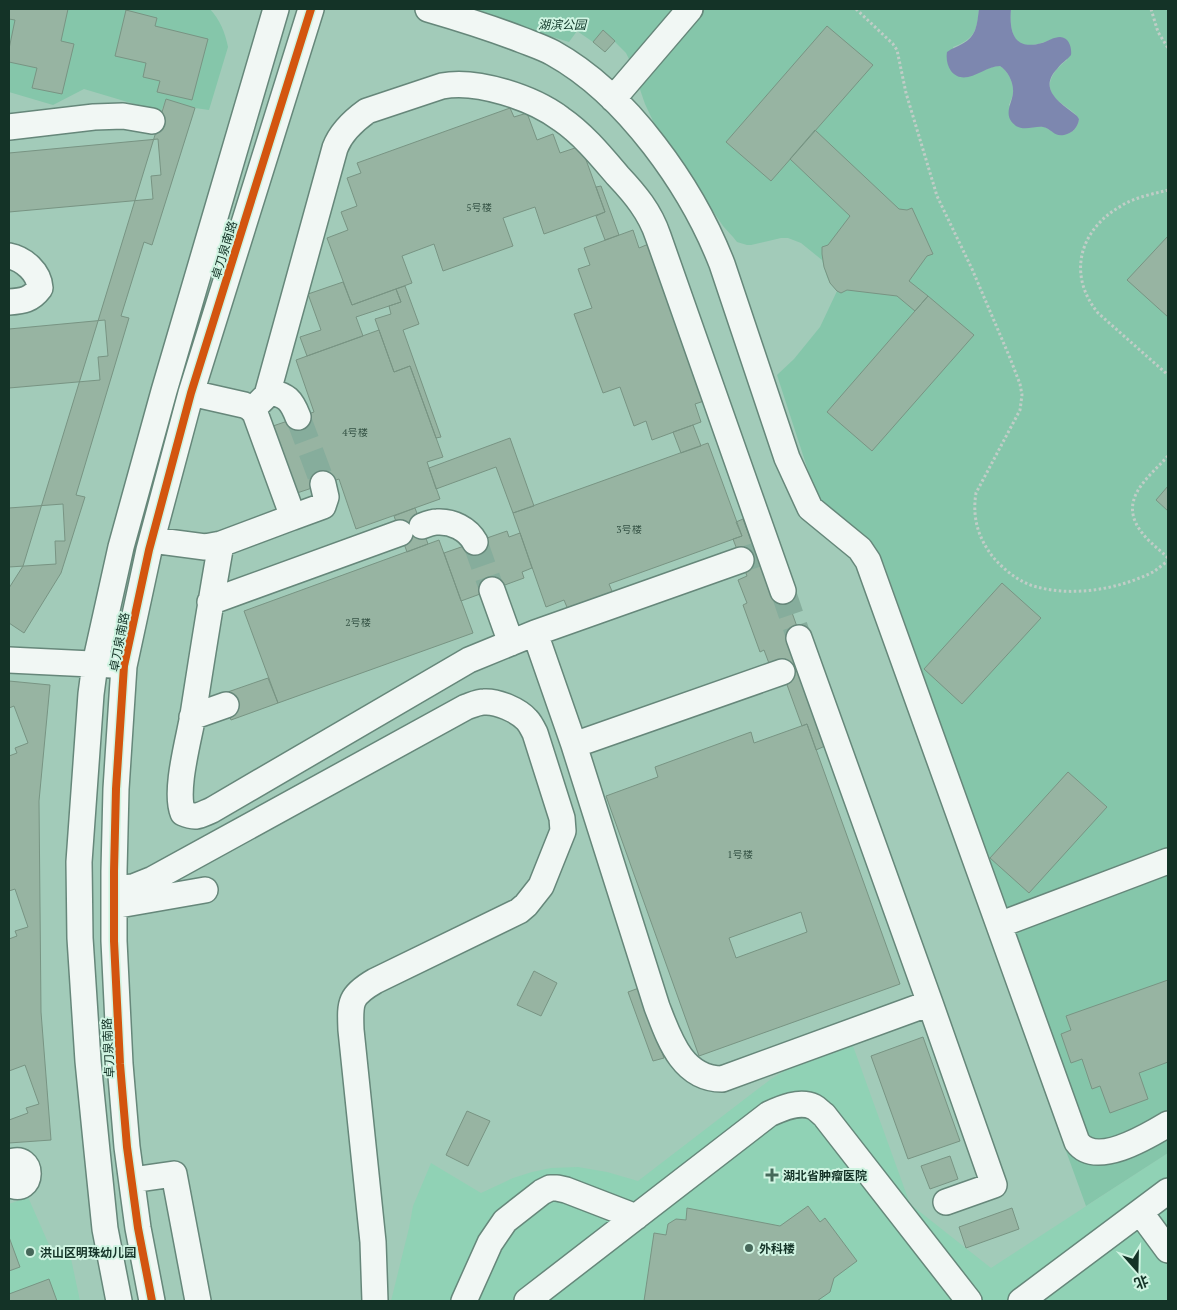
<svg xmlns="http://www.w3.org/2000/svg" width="1177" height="1310" viewBox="0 0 1177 1310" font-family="'PT Serif','Noto Sans SC',serif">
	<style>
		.built { fill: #90d2b5 }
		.green { fill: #85c6aa }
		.water { fill: #7d87af }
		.building { fill: #97b4a2; stroke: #789483; fill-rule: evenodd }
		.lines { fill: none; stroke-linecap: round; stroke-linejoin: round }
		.minor-tunnel { stroke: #86ad9c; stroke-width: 25; stroke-dasharray: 25 12; stroke-linecap: butt }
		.minor-casing { stroke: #66877a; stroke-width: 28 }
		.path { stroke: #c0cdc7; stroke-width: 3; stroke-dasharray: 2.5 2.5; stroke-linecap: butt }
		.minor { stroke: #f1f7f4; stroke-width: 25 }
		.cycleway-casing { stroke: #d0f4e2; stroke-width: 11 }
		.cycleway { stroke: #d3550f; stroke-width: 8 }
		.poi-dot { fill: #46685a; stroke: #d0f4e2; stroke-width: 2 }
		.labels { text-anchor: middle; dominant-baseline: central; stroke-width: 4; stroke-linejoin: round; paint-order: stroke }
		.number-label { font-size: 10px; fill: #365446 }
		.park-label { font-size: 12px; font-style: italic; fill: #0c3425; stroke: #d0f4e2 }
		.street-label { font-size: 12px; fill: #143327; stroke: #d0f4e2 }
		.poi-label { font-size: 12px; font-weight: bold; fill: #143327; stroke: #d0f4e2; text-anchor: start }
	</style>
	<rect width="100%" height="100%" fill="#a2cbb9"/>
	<path class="built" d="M853 1046 910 1204 991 1268 1168 1153V1301H391L409 1228 413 1206 431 1163 481 1193 513 1178 532 1172 551 1168 578 1167 607 1172 638 1181 771 1079 786 1070Z
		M28 1197 53 1254 69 1249 80 1301H9V1204Z"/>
	<path class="green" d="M9 9H210C220 20 225 32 228 47L209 110 195 108 166 99 161 112 84 89 53 105 9 92Z
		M462 9H979C977 30 975 39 953 47L960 77C977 77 986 66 1000 66 1008 71 1014 83 1013 93 1013 97 1010 101 1009 105L1028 128C1033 127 1039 126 1044 127 1048 128 1051 132 1055 133 1067 137 1077 132 1079 119 1075 112 1067 108 1061 103 1041 89 1051 72 1067 60L1053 39C1045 42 1035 46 1026 45 1010 44 1010 21 1011 9H1168V1153L1086 1206 1042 1085 1066 1077 884 564 870 543 829 509 816 495 777 375 794 359 820 327 837 291 830 283 827 277 822 260 801 243 788 238H781L751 245H747L737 242 733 237 723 226 686 171 662 140 645 104 631 63 626 53 603 30 593 42 577 31 569 42Z"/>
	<path class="water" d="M979 9H1011C1009 32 1014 51 1042 43 1048 41 1054 37 1060 37 1069 37 1072 48 1071 55 1067 60 1061 63 1057 69 1037 90 1062 104 1077 116L1079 119C1078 127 1073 133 1064 135 1054 137 1052 129 1043 127 1035 126 1024 131 1016 126 1002 116 1012 104 1013 93 1014 83 1008 71 1000 66 984 66 965 88 951 71 947 65 946 58 947 52 952 48 957 47 962 44 977 37 977 23 979 9Z"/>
	<path class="building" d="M9 9H68L61 41 74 44 62 94 32 88 37 68 9 62V49L15 20 9 19Z
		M126 10 157 18 155 26 208 39 192 100 157 92 160 81 143 77 146 63 115 56Z
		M827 26 873 65 771 181 726 142Z
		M603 30 615 41 605 52 593 42Z
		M166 99 195 108 152 245 144 242 121 316 129 318 76 495 85 497 61 573 24 633 9 623V588L23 566Z
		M510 108 514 117 527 113 537 140 553 134 560 153 581 146 605 212 544 234 535 207 503 218 513 246 443 271 434 244 402 256 412 283 352 305 327 238 348 230 341 212 357 206 347 178 361 173 357 163Z
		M815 130 899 209 907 210 912 208 933 254 927 256 909 281 928 296 915 311 897 296 847 290 841 293 837 291 830 283 824 267 822 254V247L828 245 850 216 790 159Z
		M158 139 161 175 151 176 153 199 9 212V153Z
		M601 186 619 235 605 240 596 216 605 212 596 187Z
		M633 230 639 248 651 243 707 400 695 404 701 422 652 440 646 421 634 426 620 387 603 393 574 314 592 308 578 269 590 265 584 248Z
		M1168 236V317L1127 280Z
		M343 282 352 305 396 289 401 302 356 317 363 336 307 356 300 337 321 330 308 294Z
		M405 286 419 324 403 330 441 437 436 438 410 366 394 372 375 319 391 314 389 306 401 302 396 289Z
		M928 296 974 335 872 451 827 412Z
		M105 320 108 356 98 357 100 380 9 388V329Z
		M379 330 394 372 410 366 443 457 427 462 440 499 356 529 339 479 297 493 273 426 314 412 296 360Z
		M693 425 701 446 681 453 673 432Z
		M510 438 534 506 513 513 496 467 436 489 429 468Z
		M708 443 742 536 609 584 614 596 569 612 564 600 546 607 513 513Z
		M1168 486V511L1156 500Z
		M63 504 65 541H55L56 564 9 567V508Z
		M415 508 428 544 407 552 394 516Z
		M743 519 762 571 771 568 784 590 801 638 825 746 816 750 807 724 802 726 782 671 773 674 764 650 760 652 743 605 747 603 738 580 747 576 733 539 742 536 736 522Z
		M507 531 509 537 520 533 532 568 522 572 524 578 461 601 444 553Z
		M439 540 473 633 278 703 244 611Z
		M1002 583 1041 618 962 704 924 669Z
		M268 678 278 703 231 720 222 694Z
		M9 681 50 685 39 801 41 1012 51 1140 9 1143Z
		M14 706 28 743 15 748 17 753 9 756V708Z
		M807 724 900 984 699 1056 606 796 658 777 655 767 751 732 754 743ZM801 912 807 932 736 958 729 938Z
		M1068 772 1107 807 1029 893 990 858Z
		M15 889 28 927 15 931 17 936 9 939V891Z
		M534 971 557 983 541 1016 517 1005Z
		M1168 980V1062L1139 1073 1148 1099 1110 1113 1100 1086 1092 1089 1082 1059 1071 1063 1061 1034 1071 1030 1066 1016Z
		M639 988 664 1058 653 1061 628 992Z
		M923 1037 960 1141 908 1159 871 1056Z
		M25 1065 39 1104 26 1108 28 1113 9 1120V1071Z
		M467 1111 490 1121 468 1166 446 1155Z
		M950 1156 958 1179 930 1189 921 1166Z
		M808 1206 820 1222 825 1218 857 1261 834 1278 830 1292 817 1301H644L654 1233 666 1235 668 1224 676 1219 686 1220 687 1208 780 1226Z
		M1012 1208 1019 1229 966 1248 959 1227Z
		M9 1237 20 1267 9 1271Z
		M49 1279 57 1301H9V1294Z"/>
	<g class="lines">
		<path class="minor-tunnel" d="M298 417 323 484
			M475 542 492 590
			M741 560 756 555
			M783 591 799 638"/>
		<defs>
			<path id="minor" d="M428 9C459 18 491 28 522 40 532 44 544 48 553 53 627 94 692 187 722 264L787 458 810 508 860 549 868 561 1077 1142C1096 1168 1148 1136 1168 1124
				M613 99 690 9
				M9 127 94 117 123 116 152 121
				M9 256C24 259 39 272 40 288 31 300 23 301 9 302
				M269 391C287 396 291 399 298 417
				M252 410 267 395 335 148C341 132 353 121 367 111L442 86C477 79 533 98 561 119 583 134 601 156 618 176 635 194 650 212 658 236L783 591
				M293 517 323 506 326 497 323 484
				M422 526C427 524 432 522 437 522 452 521 468 529 475 542
				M152 540 205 547 221 544 293 517 255 413 251 408 244 405 191 393
				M221 544C211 600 202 657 193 715 189 739 174 791 183 813 197 819 200 815 212 810L469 660 535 633 741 560
				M492 590 511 643
				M210 602 400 533
				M535 633 574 745 657 1007C669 1038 682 1079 722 1079L930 1003
				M799 638 930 1003 994 1185 946 1202
				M9 660 112 665
				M192 717 226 705
				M574 745 782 672
				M114 889 133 887 153 879 466 707C472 705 478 702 484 702 497 701 518 710 527 720 530 723 533 729 535 733L562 818 563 831 541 886 526 905 519 911 375 981C349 996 350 1003 351 1030L373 1242 375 1301
				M119 905 205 890
				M999 925 1168 861
				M9 1163C35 1151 34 1197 9 1184
				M132 1180 174 1174 198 1301
				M1140 1212 1168 1250
				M119 1301 105 1229 97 1151 88 1061 80 938 79 862 91 694 95 664 121 547 164 391 276 9
				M152 1301 138 1228 127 1147 120 1064 114 941V871L116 789 124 666 149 550 191 393 311 9
				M464 1301 490 1243 505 1221 542 1192 550 1188H557L566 1190 636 1217
				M527 1301 769 1114C782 1108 800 1100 814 1107 818 1109 821 1113 824 1115L969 1301
				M1021 1301 1168 1191"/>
		</defs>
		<use href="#minor" class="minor-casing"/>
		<path class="path" d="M856 9 893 44 897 50 906 93 937 196 972 269 1010 358 1020 384 1022 395 1020 410 976 493C972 517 978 538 993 557 1004 570 1020 583 1037 587 1074 597 1119 589 1153 572 1158 569 1163 564 1168 561
			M1151 9 1158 32 1168 48
			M1168 190C1153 194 1135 197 1121 206 1079 230 1067 275 1098 313L1168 375
			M1168 456C1147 479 1116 501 1143 534 1150 543 1160 550 1168 558"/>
		<use href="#minor" class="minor"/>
		<defs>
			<path id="cycleway" d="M152 1301 138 1228 127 1147 120 1064 114 941V871L116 789 124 666 149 550 191 393 311 9"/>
		</defs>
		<use href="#cycleway" class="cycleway-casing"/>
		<use href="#cycleway" class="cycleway"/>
	</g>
	<g class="poi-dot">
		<path d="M769.5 1167.5h5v5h5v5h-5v5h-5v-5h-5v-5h5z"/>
		<circle cx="749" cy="1248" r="5"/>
		<circle cx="30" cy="1252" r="5"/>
	</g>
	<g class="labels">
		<g class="number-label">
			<text x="479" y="207">5号楼</text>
			<text x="355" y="432">4号楼</text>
			<text x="629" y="529">3号楼</text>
			<text x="358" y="622">2号楼</text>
			<text x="740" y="854">1号楼</text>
		</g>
		<g class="park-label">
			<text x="562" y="24">湖滨公园</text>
		</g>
		<g class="street-label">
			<text transform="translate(224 250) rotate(-73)">卓刀泉南路</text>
			<text transform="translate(119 642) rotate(-79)">卓刀泉南路</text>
			<text transform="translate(108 1048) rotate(-93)">卓刀泉南路</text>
		</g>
		<g class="poi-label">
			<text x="783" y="1175">湖北省肿瘤医院</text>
			<text x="759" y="1248">外科楼</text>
			<text x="40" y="1252">洪山区明珠幼儿园</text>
		</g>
	</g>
	<rect width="1177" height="1310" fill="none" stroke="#143327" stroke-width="20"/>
	<g transform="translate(1137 1270) rotate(160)" stroke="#d0f4e2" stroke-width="4" paint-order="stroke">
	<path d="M0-4L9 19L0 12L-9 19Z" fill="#143327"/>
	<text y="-8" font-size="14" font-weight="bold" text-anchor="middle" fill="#143327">北</text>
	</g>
</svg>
